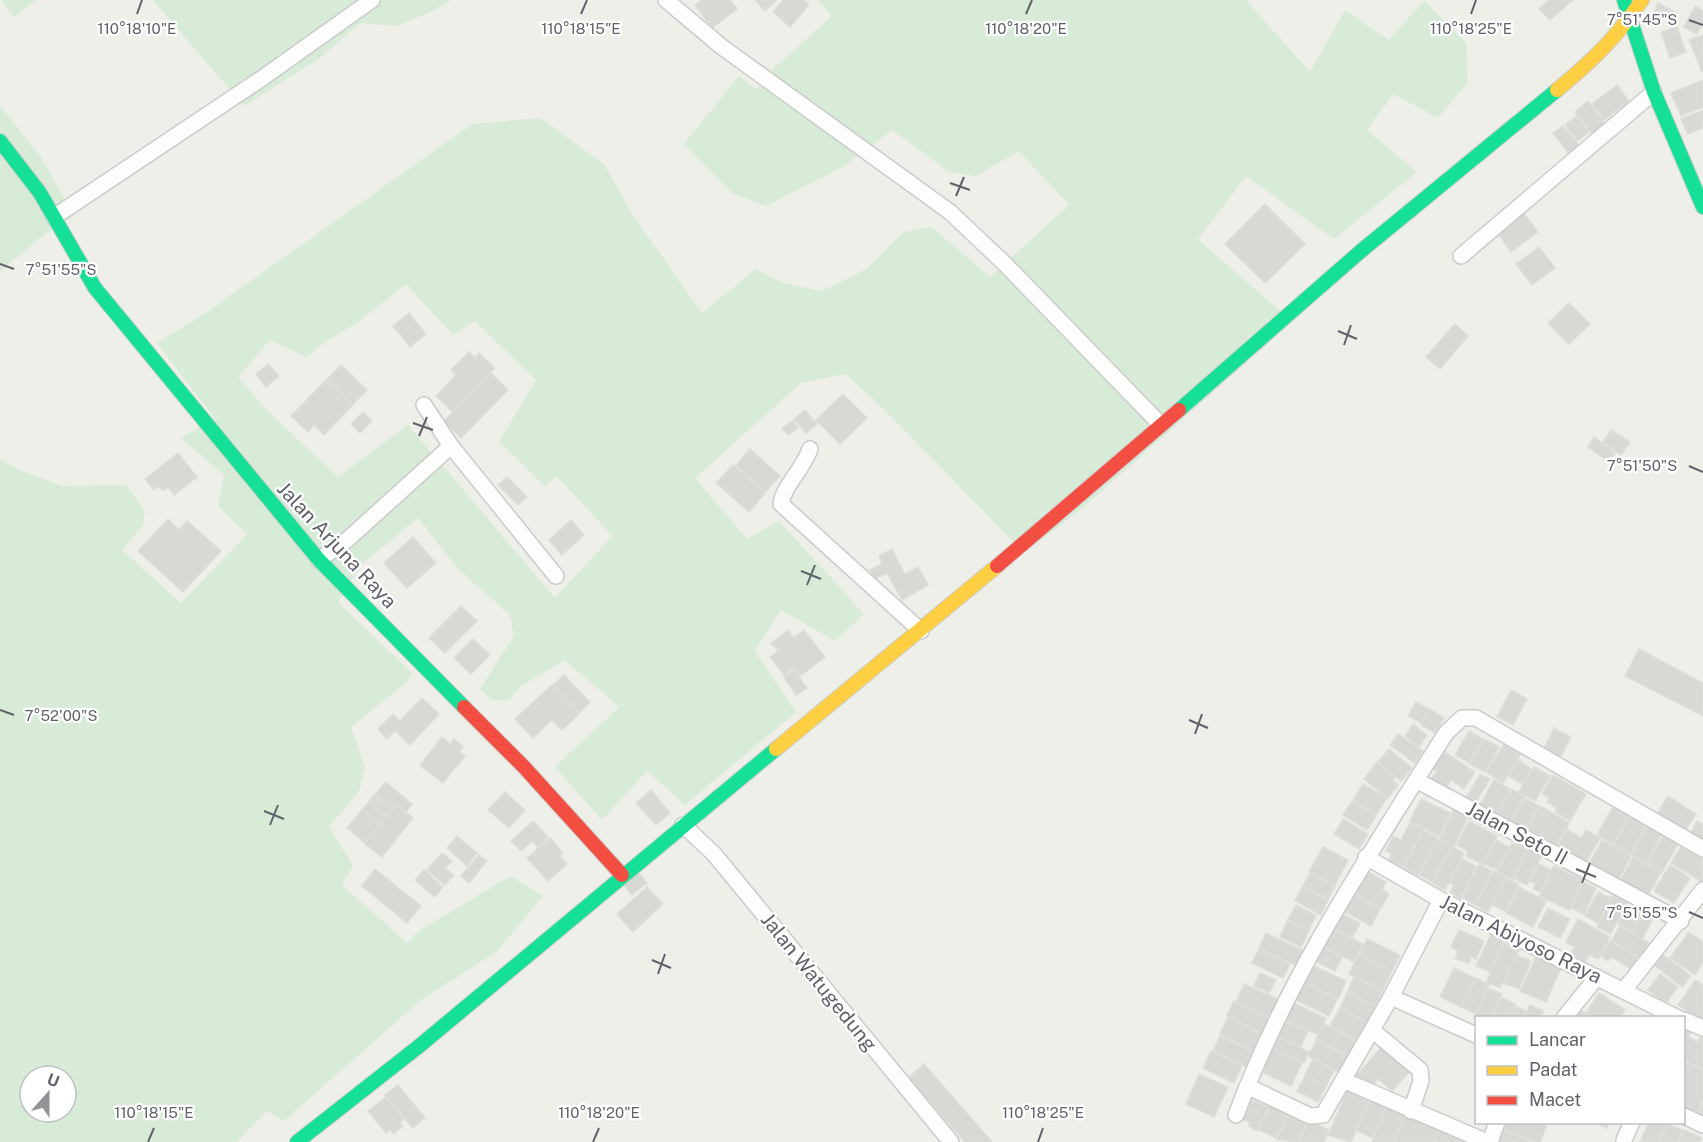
<svg xmlns="http://www.w3.org/2000/svg" width="1703" height="1142" viewBox="0 0 1703 1142" font-family="'Public Sans',sans-serif">
	<style>
		.green { fill: #d8ebd8; fill-rule: evenodd }
		.building { fill: #d8d8d5; stroke: #deded9; stroke-width: 1.5 }
		.lines { fill: none; stroke-linecap: round; stroke-linejoin: round }
		.street-casing { stroke: #cbcbcb; stroke-width: 18 }
		.fast-casing { stroke: #ccc; stroke-width: 16 }
		.slow-casing { stroke: #ccc; stroke-width: 16 }
		.jam-casing { stroke: #ccc; stroke-width: 16 }
		.street { stroke: #fdfdfc; stroke-width: 15 }
		.fast { stroke: #16e098; stroke-width: 14 }
		.slow { stroke: #ffcf43; stroke-width: 14 }
		.jam { stroke: #f24e42; stroke-width: 14 }
		.ticks { fill: none; stroke: #5f6268; stroke-width: 2 }
		.labels { text-anchor: middle; dominant-baseline: central; stroke-width: 4.5; stroke-linejoin: round; paint-order: stroke }
		.street-label { font-size: 20px; fill: #5f6268; stroke: #fff }
		.ticks-label { font-size: 15px; text-anchor: middle; fill: #5f6268; stroke: #fff; stroke-width: 4.5; stroke-linejoin: round; paint-order: stroke }
	</style>
	<rect width="100%" height="100%" fill="#efefea"/>
	<path class="green" d="M1 0H36L14 17Z
		M153 0H450L435 10 397 26 360 23 320 58 244 106Z
		M818 0H1246L1310 72 1345 10 1389 40 1424 1 1466 42 1468 82 1438 118 1393 94 1367 130 1417 172 1334 239 1246 176 1198 239 1292 322 1085 506 1024 553 891 416 846 374 801 383 695 478 747 539 779 521 864 614 835 641 781 610 755 651 796 712 685 805 647 771 602 820 555 767 619 707 565 660 521 686 509 700H492L480 689 514 636 510 615 458 569 418 518 362 564 338 602 412 673 407 682 351 727 365 768 359 791 329 827 353 866 342 885 407 943 420 930 511 876 543 896 496 952 421 1000 284 1121 267 1111 237 1142H0V459L19 470 62 486 126 485 145 511 143 525 122 550 181 603 247 534 218 506 224 475 181 438 214 418 157 343 207 312 472 124 540 118 604 164 632 214 702 313 756 269 783 283 822 291 865 270 904 232 932 227 990 277 1069 205 1019 151 976 176 949 172 892 130 843 167 766 206 732 193 684 144 739 76 756 89 772 70 832 16ZM406 284 453 335 475 321 536 380 499 441 545 486 557 476 612 536 555 598 408 425 338 477 269 412 238 377 270 340 306 357 330 339 358 322ZM30 1076H66V1112H30Z
		M0 106 41 157 74 216 45 234 0 271Z"/>
	<path class="building" d="M702 0H730L737 9 712 28 695 5Z
		M755 0H777L765 11Z
		M783 0H804L809 5 790 27 773 12Z
		M1549 0H1573L1550 20 1539 9Z
		M1658 3 1677 13 1673 22 1654 12Z
		M1695 6 1703 11V23L1697 34 1684 27Z
		M1677 27 1686 52 1670 58 1661 32Z
		M1703 35V51L1695 54 1689 40Z
		M1703 51V71L1702 72 1695 54Z
		M1703 80V107L1681 116 1671 93Z
		M1617 85 1629 101 1604 120 1592 104Z
		M1588 101 1607 126 1594 136 1575 112Z
		M1703 110V128L1688 134 1681 119Z
		M1577 116 1589 132 1577 141 1565 125Z
		M1563 126 1579 146 1569 154 1553 133Z
		M1265 204 1305 244 1265 283 1225 244Z
		M1523 212 1538 232 1511 252 1497 232Z
		M1539 247 1555 268 1532 285 1516 264Z
		M1569 303 1590 324 1569 344 1548 323Z
		M409 313 426 334 410 347 393 326Z
		M1455 324 1468 336 1440 369 1426 357Z
		M469 352 475 358 479 353 495 368 452 411 436 396 456 375 451 370Z
		M268 364 279 376 266 387 256 374Z
		M341 365 367 390 353 404 327 379Z
		M491 373 508 390 461 438 444 421Z
		M326 380 353 405 324 435 314 425 308 432 291 416Z
		M843 394 867 418 840 444 816 420Z
		M805 410 817 424 806 433 794 419Z
		M363 412 372 421 360 433 351 424Z
		M793 421 798 428 788 435 782 428Z
		M1611 430 1630 442 1621 455 1603 442Z
		M1594 437 1615 453 1609 462 1588 447Z
		M750 449 780 476 765 492 736 465Z
		M178 453 197 477 174 495 168 487 163 491 159 486 154 490 145 479Z
		M733 465 765 493 749 512 716 483Z
		M507 477 527 497 518 505 498 485Z
		M168 519 179 530 187 521 221 551 183 592 138 551Z
		M571 520 584 535 562 555 549 540Z
		M413 537 436 563 407 588 384 563Z
		M892 549 905 574 918 567 928 585 902 600 887 573 875 579 870 570 882 564 879 556Z
		M461 606 477 621 445 653 429 638Z
		M788 630 794 638 804 630 825 657 800 676 794 667 784 675 770 657 778 651 771 643Z
		M473 639 490 655 471 674 454 658Z
		M1639 649 1703 683V716L1625 676Z
		M794 670 807 688 796 695 784 677Z
		M564 675 590 702 579 713 553 685Z
		M552 685 579 714 562 730 552 720 533 738 515 719Z
		M1511 690 1527 699 1513 725 1497 717Z
		M422 698 439 714 410 745 395 730 387 739 378 729 393 714 400 721Z
		M1416 702 1429 709 1421 723 1408 716Z
		M1430 709 1444 718 1435 733 1421 725Z
		M1413 724 1427 735 1419 747 1405 736Z
		M1554 728 1571 737 1560 758 1543 750Z
		M1469 731 1483 739 1469 763 1455 755Z
		M1398 734 1423 751 1415 763 1390 745Z
		M442 737 450 744 454 739 463 747 460 752 465 756 443 783 420 765Z
		M1484 739 1499 747 1485 772 1469 764Z
		M1504 744 1521 754 1503 783 1486 772Z
		M1389 749 1412 768 1401 781 1378 762Z
		M1443 751 1475 772 1464 789 1451 780 1445 790 1430 781 1437 771 1432 768Z
		M1518 760 1532 769 1522 784 1508 776Z
		M1377 762 1395 776 1393 780 1398 785 1388 798 1364 779Z
		M1534 767 1550 776 1535 801 1519 792Z
		M1480 774 1490 779 1475 804 1466 798Z
		M1553 775 1586 794 1570 821 1555 812 1557 808 1547 802 1549 798 1542 794Z
		M1494 780 1510 789 1495 817 1478 808Z
		M386 782 412 804 406 812 396 803 392 809 375 795Z
		M1363 784 1387 798 1376 815 1353 800Z
		M1511 789 1524 796 1508 825 1495 818Z
		M651 790 670 813 656 825 636 803Z
		M505 792 525 810 509 828 488 810Z
		M374 795 392 810 387 816 369 801Z
		M1668 796 1696 814 1684 833 1656 815Z
		M1524 798 1539 806 1523 833 1509 826Z
		M1421 799 1450 813 1440 836 1410 821Z
		M1352 801 1376 816 1367 830 1343 815Z
		M369 802 387 817 380 824 362 810Z
		M396 805 413 818 382 857 365 844Z
		M1614 805 1630 814 1613 844 1597 835Z
		M1540 806 1569 823 1556 845 1527 829Z
		M1454 808 1469 815 1454 847 1440 840Z
		M362 810 380 825 365 843 347 828Z
		M1631 814 1648 823 1630 854 1614 845Z
		M1343 819 1368 834 1359 849 1334 834Z
		M533 821 548 837 538 847 532 841 521 851 511 841Z
		M1469 821 1497 836 1483 864 1466 856 1468 851 1457 845Z
		M1697 821 1703 824V841L1690 834Z
		M1410 823 1423 829 1403 867 1389 860 1392 854 1386 851 1393 836 1401 840Z
		M1648 825 1662 833 1646 863 1631 855Z
		M1567 829 1581 838 1586 830 1600 838 1584 866 1569 858 1571 853 1558 845Z
		M1423 830 1438 837 1418 875 1404 868Z
		M1664 834 1679 842 1662 872 1647 864Z
		M457 836 477 853 467 866 447 848Z
		M550 838 563 853 559 856 567 864 548 881 527 858Z
		M1437 839 1451 846 1432 882 1419 875Z
		M1496 840 1509 847 1497 870 1484 864Z
		M1602 840 1631 856 1618 880 1589 864Z
		M1512 843 1527 850 1513 879 1497 872Z
		M1681 846 1703 860 1702 882 1671 863Z
		M1323 847 1348 860 1335 885 1309 872Z
		M1452 847 1464 853 1445 890 1432 883Z
		M1528 850 1541 857 1527 885 1514 879Z
		M442 853 452 861 445 868 454 875 445 885 427 870Z
		M479 855 487 861 469 883 461 876Z
		M1633 857 1661 872 1648 896 1620 881Z
		M1463 859 1477 867 1460 899 1450 893 1454 885 1450 883Z
		M1479 864 1492 871 1475 905 1462 898Z
		M1539 864 1551 870 1540 892 1533 889 1536 884 1530 881Z
		M1670 865 1690 878 1674 903 1654 891Z
		M1554 866 1583 880 1569 910 1540 896Z
		M375 869 421 906 407 923 362 886Z
		M1363 869 1386 882 1382 889 1389 894 1381 908 1350 891Z
		M424 870 443 887 435 897 415 880Z
		M1494 871 1506 877 1488 912 1476 905Z
		M638 872 647 883 632 895 623 884Z
		M1310 873 1335 886 1328 899 1303 886Z
		M1506 878 1519 884 1505 911 1492 905Z
		M1583 882 1596 888 1584 914 1571 908Z
		M647 887 663 904 633 932 617 914Z
		M1302 887 1328 900 1321 915 1295 901Z
		M1519 887 1546 901 1533 927 1506 913Z
		M1350 892 1380 909 1371 926 1340 909Z
		M1598 892 1611 898 1598 923 1585 916Z
		M1613 895 1627 902 1611 934 1597 927Z
		M1296 905 1316 915 1309 930 1288 920Z
		M1628 905 1642 913 1632 932 1618 924Z
		M1548 908 1570 919 1560 938 1538 927Z
		M1339 912 1360 923 1352 938 1332 927Z
		M1643 913 1653 919 1642 939 1632 933Z
		M1578 919 1610 937 1598 959 1589 955 1585 962 1570 954 1575 947 1566 942Z
		M1287 921 1309 931 1301 947 1280 937Z
		M1620 926 1649 943 1640 958 1611 941Z
		M1331 928 1363 944 1354 962 1321 946Z
		M1459 930 1484 941 1476 959 1471 957 1469 964 1455 958 1458 951 1451 947Z
		M1689 932 1703 942V962L1695 975 1670 958Z
		M1266 933 1304 951 1297 966 1259 948Z
		M1491 934 1504 940 1490 972 1476 966Z
		M1367 939 1400 955 1392 971 1359 955Z
		M1610 941 1638 957 1631 969 1611 957 1608 961 1601 956Z
		M1504 943 1519 950 1500 988 1486 982Z
		M1322 947 1342 957 1335 971 1315 961Z
		M1259 949 1290 964 1283 978 1252 963Z
		M1661 953 1691 976 1682 987 1653 964Z
		M1358 955 1392 971 1383 990 1349 974Z
		M1516 955 1531 961 1519 989 1504 983Z
		M1536 957 1561 968 1546 1002 1520 991Z
		M1312 965 1346 981 1338 999 1303 983Z
		M1454 968 1475 978 1461 1007 1440 997Z
		M1260 973 1276 980 1269 993 1254 986Z
		M1660 974 1678 987 1666 1003 1648 990Z
		M1354 977 1383 991 1375 1006 1347 993Z
		M1476 978 1489 985 1475 1014 1462 1007Z
		M1695 980 1703 985V1021L1678 1005Z
		M1304 983 1337 999 1329 1016 1296 1000Z
		M1244 984 1278 999 1270 1017 1236 1002Z
		M1488 988 1502 994 1490 1018 1476 1019 1474 1018Z
		M1347 993 1376 1006 1368 1022 1340 1008Z
		M1599 993 1625 1010 1620 1018H1593L1586 1013Z
		M1501 997 1515 1004 1509 1018H1491Z
		M1234 1001 1270 1018 1263 1034 1227 1016Z
		M1293 1003 1326 1018 1318 1035 1285 1020Z
		M1530 1005 1543 1011 1541 1018H1524Z
		M1515 1006 1526 1011 1523 1018H1509Z
		M1340 1008 1368 1023 1358 1041 1330 1026Z
		M1581 1010 1591 1018H1576Z
		M1228 1017 1262 1034 1254 1051 1220 1034Z
		M1284 1021 1308 1031 1301 1047 1277 1036Z
		M1324 1024 1358 1042 1350 1057 1316 1039Z
		M1684 1027 1692 1031 1688 1037 1698 1042 1700 1035 1703 1036V1069L1684 1060Z
		M1220 1036 1253 1052 1246 1067 1213 1051Z
		M1277 1037 1309 1052 1304 1063 1271 1048Z
		M1317 1040 1349 1058 1341 1073 1308 1056Z
		M1384 1044 1412 1069 1392 1091 1378 1079 1370 1088 1356 1076Z
		M1271 1048 1302 1063 1291 1086 1260 1071Z
		M1211 1051 1242 1066 1234 1083 1203 1068Z
		M1313 1059 1334 1070 1326 1086 1305 1075Z
		M1684 1062 1703 1070V1098L1695 1118 1684 1113Z
		M924 1064 992 1142H965L908 1078Z
		M1199 1074 1228 1087 1214 1117 1186 1104Z
		M1305 1076 1326 1086 1318 1102 1297 1091Z
		M398 1085 425 1118 413 1128 385 1095Z
		M1348 1089 1370 1098 1351 1142 1328 1135Z
		M386 1097 404 1119 400 1122 403 1126 394 1134 390 1129 386 1133 368 1111Z
		M1370 1099 1386 1105 1373 1138 1357 1131Z
		M1252 1100 1268 1107 1257 1131 1248 1126 1250 1122 1243 1119Z
		M1703 1101V1115L1698 1113Z
		M1271 1102 1289 1110 1276 1138 1259 1130Z
		M1387 1105 1406 1113 1393 1142H1372Z
		M1406 1113 1440 1127 1433 1142H1394Z
		M1287 1116 1306 1124 1299 1142 1277 1140Z
		M1309 1121 1329 1130 1324 1142H1300Z
		M1503 1122H1541L1547 1125 1540 1142H1537L1501 1129Z
		M1593 1122H1609L1607 1128Z
		M1649 1122 1667 1124 1659 1142H1640Z
		M1668 1124 1682 1130 1677 1142H1660Z
		M1500 1129 1532 1142H1495Z
		M1439 1130 1467 1142H1434Z
		M1684 1130 1702 1138 1700 1142H1679Z"/>
	<g class="lines">
		<defs>
			<path id="street" d="M666 0 722 47 950 212 1005 264 1161 425
				M54 217 261 79 372 0
				M1461 256 1654 92
				M451 446 556 576
				M810 449C803 470 783 486 781 504L921 631
				M319 560 347 540 451 446 424 405
				M1416 780 1681 921
				M683 825 714 854 951 1142
				M1366 857 1441 900 1678 1018
				M1624 990 1703 890
				M1391 997 1476 1035
				M1564 1018 1597 977
				M1684 1020 1703 1028
				M1372 1030 1420 1070 1421 1081 1411 1111
				M1343 1080 1487 1142
				M1247 1086 1310 1116 1323 1115 1391 997 1441 900
				M1236 1115C1288 976 1367 858 1446 733L1462 718H1476L1703 849
				M1684 1116 1703 1125
				M1624 1140 1632 1122
				M1490 1142 1497 1122"/>
			<path id="fast" d="M1624 0 1654 92 1703 207
				M0 141 40 193 95 288 319 560 464 707
				M1179 410 1361 251 1557 90
				M297 1142 418 1047 776 749"/>
			<path id="slow" d="M1557 90C1593 60 1615 39 1642 0
				M776 749 997 566"/>
			<path id="jam" d="M997 566 1179 410
				M464 707 524 767 622 875"/>
		</defs>
		<use href="#street" class="street-casing"/>
		<use href="#fast" class="fast-casing"/>
		<use href="#slow" class="slow-casing"/>
		<use href="#jam" class="jam-casing"/>
		<use href="#street" class="street"/>
		<use href="#fast" class="fast"/>
		<use href="#slow" class="slow"/>
		<use href="#jam" class="jam"/>
	</g>
	<path class="ticks" d="M137 14 142 0M581 14 587 0M1026 14 1032 0M1471 14 1476 0M1689 20 1703 25M950 183 970 190M956 196 964 177M0 264 14 269M1338 331 1357 339M1344 345 1351 325M413 423 433 430M419 436 427 417M1689 466 1703 472M801 571 821 579M807 585 815 565M0 710 14 715M1189 720 1208 728M1195 734 1202 714M264 811 284 819M270 825 278 805M1576 869 1596 877M1582 883 1590 863M1689 912 1703 918M652 960 671 968M658 974 665 954M148 1142 154 1128M593 1142 599 1128M1038 1142 1043 1128"/>
	<g class="labels">
		<g class="street-label">
			<text transform="translate(337 545) rotate(47)">Jalan Arjuna Raya</text>
			<text transform="translate(1517 833) rotate(28)">Jalan Seto II</text>
			<text transform="translate(1521 939) rotate(26)">Jalan Abiyoso Raya</text>
			<text transform="translate(819 982) rotate(51)">Jalan Watugedung</text>
		</g>
	</g>
	<g class="ticks-label">
		<text x="1642" y="25">7°51'45"S</text>
		<text x="137" y="34">110°18'10"E</text>
		<text x="581" y="34">110°18'15"E</text>
		<text x="1026" y="34">110°18'20"E</text>
		<text x="1471" y="34">110°18'25"E</text>
		<text x="61" y="275">7°51'55"S</text>
		<text x="1642" y="471">7°51'50"S</text>
		<text x="61" y="721">7°52'00"S</text>
		<text x="1642" y="918">7°51'55"S</text>
		<text x="154" y="1118">110°18'15"E</text>
		<text x="599" y="1118">110°18'20"E</text>
		<text x="1043" y="1118">110°18'25"E</text>
	</g>
	<rect x="1475" y="1016" width="210" height="108" fill="#ffffff" stroke="#bfc0c3" stroke-width="1.5"/>
	<rect x="1487" y="1036" width="30" height="9" fill="#16e098" stroke="#bfc0c3" stroke-width="1.5"/>
	<text x="1529" y="1046" font-size="18" fill="#5f6268">Lancar</text>
	<rect x="1487" y="1066" width="30" height="9" fill="#ffcf43" stroke="#bfc0c3" stroke-width="1.5"/>
	<text x="1529" y="1076" font-size="18" fill="#5f6268">Padat</text>
	<rect x="1487" y="1096" width="30" height="9" fill="#f24e42" stroke="#bfc0c3" stroke-width="1.5"/>
	<text x="1529" y="1106" font-size="18" fill="#5f6268">Macet</text>
	<g transform="translate(48 1094) rotate(21)"><circle r="28" fill="#ffffff" stroke="#bfc0c3" stroke-width="1.5"/>
	<path d="M0-4.5L10 22L0 15L-10 22Z" fill="#919396"/>
	<text y="-9" font-size="16" font-weight="bold" text-anchor="middle" fill="#5f6268">U</text>
	</g>
</svg>
